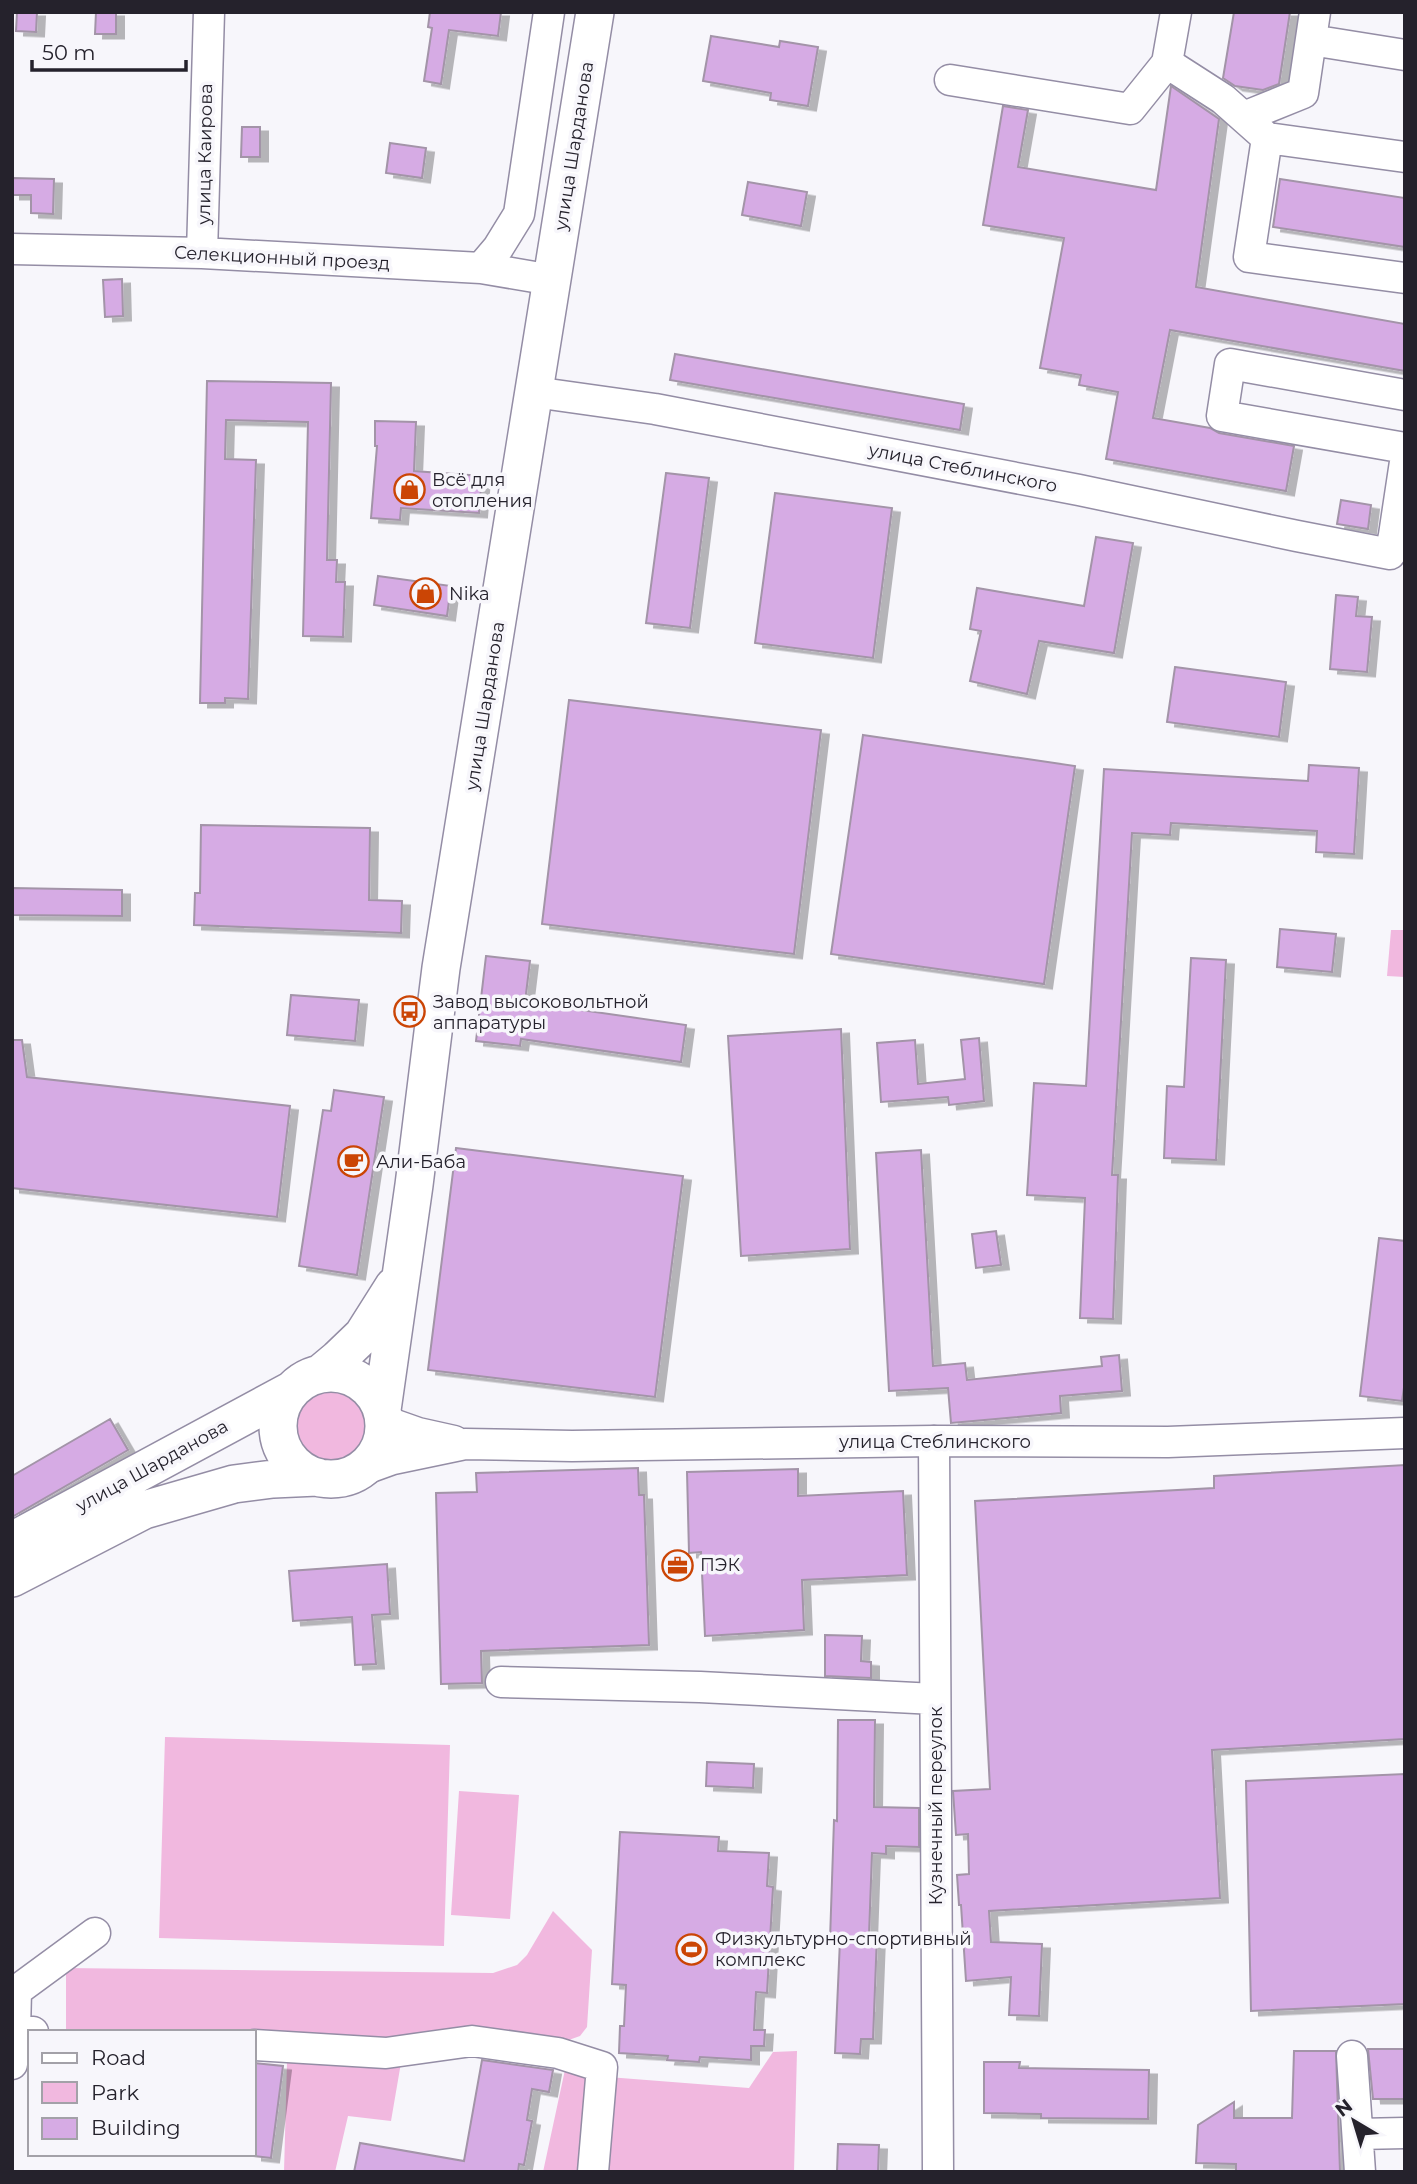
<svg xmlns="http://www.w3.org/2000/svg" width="1417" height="2184" viewBox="0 0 1417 2184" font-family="Montserrat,sans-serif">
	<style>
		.green { fill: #f1b8df }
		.building { fill: #d6abe4; stroke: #a394a8; stroke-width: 2; filter: url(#shadow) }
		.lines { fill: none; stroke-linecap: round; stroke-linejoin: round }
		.minor-casing { stroke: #948da5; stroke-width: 33 }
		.major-casing { stroke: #948da5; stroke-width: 40 }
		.minor { stroke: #fff; stroke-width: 30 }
		.major { stroke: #fff; stroke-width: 37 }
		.labels { text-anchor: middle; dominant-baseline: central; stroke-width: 7; stroke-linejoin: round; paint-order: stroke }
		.street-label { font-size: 18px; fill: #25222c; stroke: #f7f6fb }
		.poi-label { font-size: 18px; fill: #25222c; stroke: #f7f6fb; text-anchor: start }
	</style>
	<defs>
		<filter id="shadow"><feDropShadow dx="8" dy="4.5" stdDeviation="0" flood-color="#0004"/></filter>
	</defs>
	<rect width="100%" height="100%" fill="#f7f6fb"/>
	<path class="green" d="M1391 930H1405V977L1387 976Z
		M296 1425a36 36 0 1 1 72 0a36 36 0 1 1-72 0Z
		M165 1737 450 1745 444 1946 159 1938Z
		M459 1791 519 1795 510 1919 451 1915Z
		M553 1911 592 1950 587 2027 580 2036 566 2041 403 2051 391 2121 348 2116 335 2172H284L287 2062 285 2042 254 2032H66V1968L493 1973 517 1965 527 1955Z
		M797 2051 794 2172H543L566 2065 608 2077 749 2088 773 2052Z"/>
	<path class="building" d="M17 12H37L36 32 16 31Z
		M96 12H116V34H95Z
		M430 12H501L498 36 449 30 441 84 424 81 432 28 428 27Z
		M1234 12H1290L1279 84 1263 90 1235 86 1223 78Z
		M711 36 779 47 780 41 818 47 808 106 770 100 771 93 703 81Z
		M1171 86 1219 119 1196 287 1405 324V371L1170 330 1153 418 1210 428 1219 433 1294 446 1286 491 1106 459 1118 392 1079 385 1081 375 1040 368 1064 238 983 225 1003 106 1028 110 1018 167 1156 190Z
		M242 127H260V157H241Z
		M390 143 426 148 422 178 386 173Z
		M12 178 54 179 53 214 31 213V195H12Z
		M1280 179 1405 198V247L1273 227Z
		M748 182 807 192 801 226 742 215Z
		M122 279 123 316 105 317 103 280Z
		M675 354 964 404 960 430 670 380Z
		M207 381 331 383 327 560H337L336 582H345L343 637 303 636 308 422 226 420 225 459 256 460 248 699 225 698V703H200Z
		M375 421 416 422 414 471 482 476 479 513 401 508 400 520 371 518 377 446H375Z
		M666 473 709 478 690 628 646 623Z
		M775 493 892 508 873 658 755 643Z
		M1341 500 1371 505 1368 529 1337 524Z
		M1096 537 1133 543 1114 653 1039 641 1027 694 970 681 981 631 970 629 977 588 1084 606Z
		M378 576 451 586 447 616 374 605Z
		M1336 595 1358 597 1356 616 1372 617 1367 672 1330 669Z
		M1175 667 1286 682 1279 737 1167 722Z
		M569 700 821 730 794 954 542 924Z
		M863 735 1075 766 1044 984 831 954Z
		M1309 765 1359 768 1354 854 1316 852 1317 831 1171 823 1170 835 1132 833 1112 1175H1118L1113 1319 1080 1318 1085 1198 1027 1195 1034 1083 1086 1086 1104 769 1308 781Z
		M201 825 370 828 369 900 402 901 401 933 194 925 195 893H200Z
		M12 888 122 890V916L12 915Z
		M1280 929 1336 934 1332 972 1277 967Z
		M486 956 530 961 525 1002 686 1025 681 1062 521 1039 520 1046 476 1041Z
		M1191 958 1226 960 1216 1160 1164 1158 1167 1086 1184 1087Z
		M291 995 359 1000 355 1041 287 1035Z
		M841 1029 850 1249 741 1256 728 1036Z
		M979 1038 984 1101 949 1105 948 1097 881 1102 877 1043 915 1040 918 1084 965 1079 961 1040Z
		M12 1040H22L27 1077 290 1106 277 1217 12 1188Z
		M334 1090 384 1097 357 1275 299 1266 323 1110 331 1111Z
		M456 1148 683 1176 655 1397 428 1370Z
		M921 1150 933 1366 965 1363 967 1380 1102 1366 1101 1357 1119 1355 1122 1391 1060 1396 1061 1413 951 1423 948 1388 889 1391 876 1153Z
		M996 1231 1001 1265 976 1268 972 1234Z
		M1379 1238 1405 1241V1381L1402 1401 1360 1396Z
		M110 1419 128 1450 12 1517V1476Z
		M1405 1465V1739L1212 1750 1220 1898 989 1911 991 1942 1042 1944 1039 2016 1009 2015 1011 1977 966 1981 961 1905H959L957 1875 969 1874 968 1834 956 1835 953 1791 990 1789 975 1501 1214 1488V1476Z
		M638 1468 639 1495H644L649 1645 481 1651 482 1683 441 1684 436 1493 477 1492 476 1473Z
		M798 1469V1496L903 1491 907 1575 802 1580 804 1630 705 1636 701 1552 689 1553 687 1472Z
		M387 1564 390 1614 372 1615 376 1664 355 1665 352 1617 293 1621 289 1571Z
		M825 1635 862 1636 861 1661 871 1662V1678L825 1676Z
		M838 1720H875L874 1807 919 1808V1847L886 1846V1854L872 1853 869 1935H877L873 2039H861L860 2054 835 2053 840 1940H830L834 1820 837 1821Z
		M707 1762 754 1764 753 1788 706 1786Z
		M1405 1774V2004L1251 2011 1246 1781Z
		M620 1832 719 1837 718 1851 769 1853 767 1886 773 1887 767 1993 756 1992 754 2030H765L764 2046H751V2060L700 2057 699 2062 684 2061 667 2060 668 2056 619 2053 620 2026H624L626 1985 612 1984Z
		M1368 2049H1405V2099H1373Z
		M1294 2051H1336L1340 2172H1236V2164L1196 2163 1198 2125 1234 2102V2118H1292Z
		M482 2060 553 2070 549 2092 532 2089 527 2120 532 2121 524 2165 519 2164 518 2172H354L360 2143 464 2161Z
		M984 2062H1020L1019 2068 1149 2070 1148 2119 1041 2118V2114L984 2113Z
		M254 2063 283 2066 271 2158 254 2156Z
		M838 2144 879 2145 878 2172H837Z"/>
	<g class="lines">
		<defs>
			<path id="minor" d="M1176 12 1167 63 1223 99 1267 138
				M1311 40 1405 55
				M950 80 1130 109 1167 63
				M1244 117 1303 93 1315 12
				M1405 157 1267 138 1249 257 1405 278
				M12 249 202 253 481 268 552 280
				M202 253 209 12
				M481 268 498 248 519 214 549 12
				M534 392 655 409 1079 490 1297 536 1390 554 1394 535 1405 462
				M1405 395 1230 364 1222 416 1405 448
				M384 1421 418 1433 454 1441
				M934 1441 938 2172
				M357 1472 393 1459 465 1444 572 1446 934 1441 1168 1442 1405 1433
				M501 1682 700 1687 935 1699
				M33 2032 15 2031 16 1991 95 1933
				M254 2045 386 2053 472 2041 558 2053 602 2067 593 2172
				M1352 2056 1360 2172
				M12 2064 15 2031
				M1358 2134 1405 2133"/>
			<path id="major" d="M278 1426a53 53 0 1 1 106 0a53 53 0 1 1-106 0Z
				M320 1374 338 1359 363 1335 394 1286
				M382 1410 414 1185 441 968 595 12
				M12 1541 292 1390
				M12 1578 144 1510 234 1484 273 1479 317 1477"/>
		</defs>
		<use href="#minor" class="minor-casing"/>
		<use href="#major" class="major-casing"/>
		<use href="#minor" class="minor"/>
		<use href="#major" class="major"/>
	</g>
	<defs>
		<symbol id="shop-ring" viewBox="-11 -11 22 22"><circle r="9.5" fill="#f7f6fb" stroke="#cb4505" stroke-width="1.5"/><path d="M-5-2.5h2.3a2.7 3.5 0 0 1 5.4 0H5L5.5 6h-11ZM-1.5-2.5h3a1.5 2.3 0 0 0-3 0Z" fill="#cb4505"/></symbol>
		<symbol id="bus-ring" viewBox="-11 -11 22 22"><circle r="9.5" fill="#f7f6fb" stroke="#cb4505" stroke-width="1.5"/><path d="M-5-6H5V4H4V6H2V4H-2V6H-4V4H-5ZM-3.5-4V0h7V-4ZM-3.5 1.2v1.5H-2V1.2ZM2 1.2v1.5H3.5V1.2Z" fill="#cb4505"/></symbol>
		<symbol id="cafe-ring" viewBox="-11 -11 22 22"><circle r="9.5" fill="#f7f6fb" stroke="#cb4505" stroke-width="1.5"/><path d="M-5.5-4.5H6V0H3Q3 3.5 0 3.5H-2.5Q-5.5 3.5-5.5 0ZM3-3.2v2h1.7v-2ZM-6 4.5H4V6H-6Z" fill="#cb4505"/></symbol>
		<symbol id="office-ring" viewBox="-11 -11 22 22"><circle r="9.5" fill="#f7f6fb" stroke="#cb4505" stroke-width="1.5"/><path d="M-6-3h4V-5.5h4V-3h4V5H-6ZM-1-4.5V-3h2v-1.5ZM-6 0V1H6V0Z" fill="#cb4505"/></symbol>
		<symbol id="stadium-ring" viewBox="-11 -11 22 22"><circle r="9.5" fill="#f7f6fb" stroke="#cb4505" stroke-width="1.5"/><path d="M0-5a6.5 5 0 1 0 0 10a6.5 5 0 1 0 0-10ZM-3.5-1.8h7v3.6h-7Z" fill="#cb4505"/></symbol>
	</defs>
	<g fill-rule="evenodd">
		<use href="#shop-ring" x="392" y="472" width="35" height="35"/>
		<use href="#shop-ring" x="408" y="576" width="35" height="35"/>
		<use href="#bus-ring" x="392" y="994" width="35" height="35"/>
		<use href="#cafe-ring" x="336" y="1144" width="35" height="35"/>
		<use href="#office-ring" x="660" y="1548" width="35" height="35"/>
		<use href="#stadium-ring" x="674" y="1932" width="35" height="35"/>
	</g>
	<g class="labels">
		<g class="street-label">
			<text transform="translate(574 146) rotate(-81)">улица Шарданова</text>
			<text transform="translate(205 154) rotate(-89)">улица Каирова</text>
			<text transform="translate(282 258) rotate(3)">Селекционный проезд</text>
			<text transform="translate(963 468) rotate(11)">улица Стеблинского</text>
			<text transform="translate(485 706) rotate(-81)">улица Шарданова</text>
			<text x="935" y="1442">улица Стеблинского</text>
			<text transform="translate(152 1466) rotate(-29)">улица Шарданова</text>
			<text transform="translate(936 1806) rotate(-90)">Кузнечный переулок</text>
		</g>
		<g class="poi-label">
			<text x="432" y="480">Всё для<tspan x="432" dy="21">отопления</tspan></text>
			<text x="449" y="594">Nika</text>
			<text x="433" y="1002">Завод высоковольтной<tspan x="433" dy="21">аппаратуры</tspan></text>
			<text x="376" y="1162">Али-Баба</text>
			<text x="700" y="1565">ПЭК</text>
			<text x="715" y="1939">Физкультурно-спортивный<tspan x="715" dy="21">комплекс</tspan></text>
		</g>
	</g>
	<rect width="1417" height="2184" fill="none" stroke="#25222c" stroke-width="28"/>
	<rect x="28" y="2030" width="228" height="126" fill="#f7f6fb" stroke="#a3a1a8" stroke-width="2"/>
	<rect x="42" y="2053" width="35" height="10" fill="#ffffff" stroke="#a3a1a8" stroke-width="2"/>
	<text x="91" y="2065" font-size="21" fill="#25222c">Road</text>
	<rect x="42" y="2082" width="35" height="21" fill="#f1b8df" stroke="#a3a1a8" stroke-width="2"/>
	<text x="91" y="2100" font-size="21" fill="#25222c">Park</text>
	<rect x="42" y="2118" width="35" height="21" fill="#d6abe4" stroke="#a3a1a8" stroke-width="2"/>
	<text x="91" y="2135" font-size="21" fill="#25222c">Building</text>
	<g transform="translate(1354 2121) rotate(322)" stroke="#f7f6fb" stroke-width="5" paint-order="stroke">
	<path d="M0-5L12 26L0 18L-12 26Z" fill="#25222c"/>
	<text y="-10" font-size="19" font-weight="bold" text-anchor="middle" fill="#25222c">N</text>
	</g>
	<path d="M32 60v10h154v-10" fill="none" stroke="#25222c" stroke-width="3.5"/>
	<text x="42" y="60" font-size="21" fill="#25222c" stroke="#f7f6fb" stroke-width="5" paint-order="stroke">50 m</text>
</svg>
